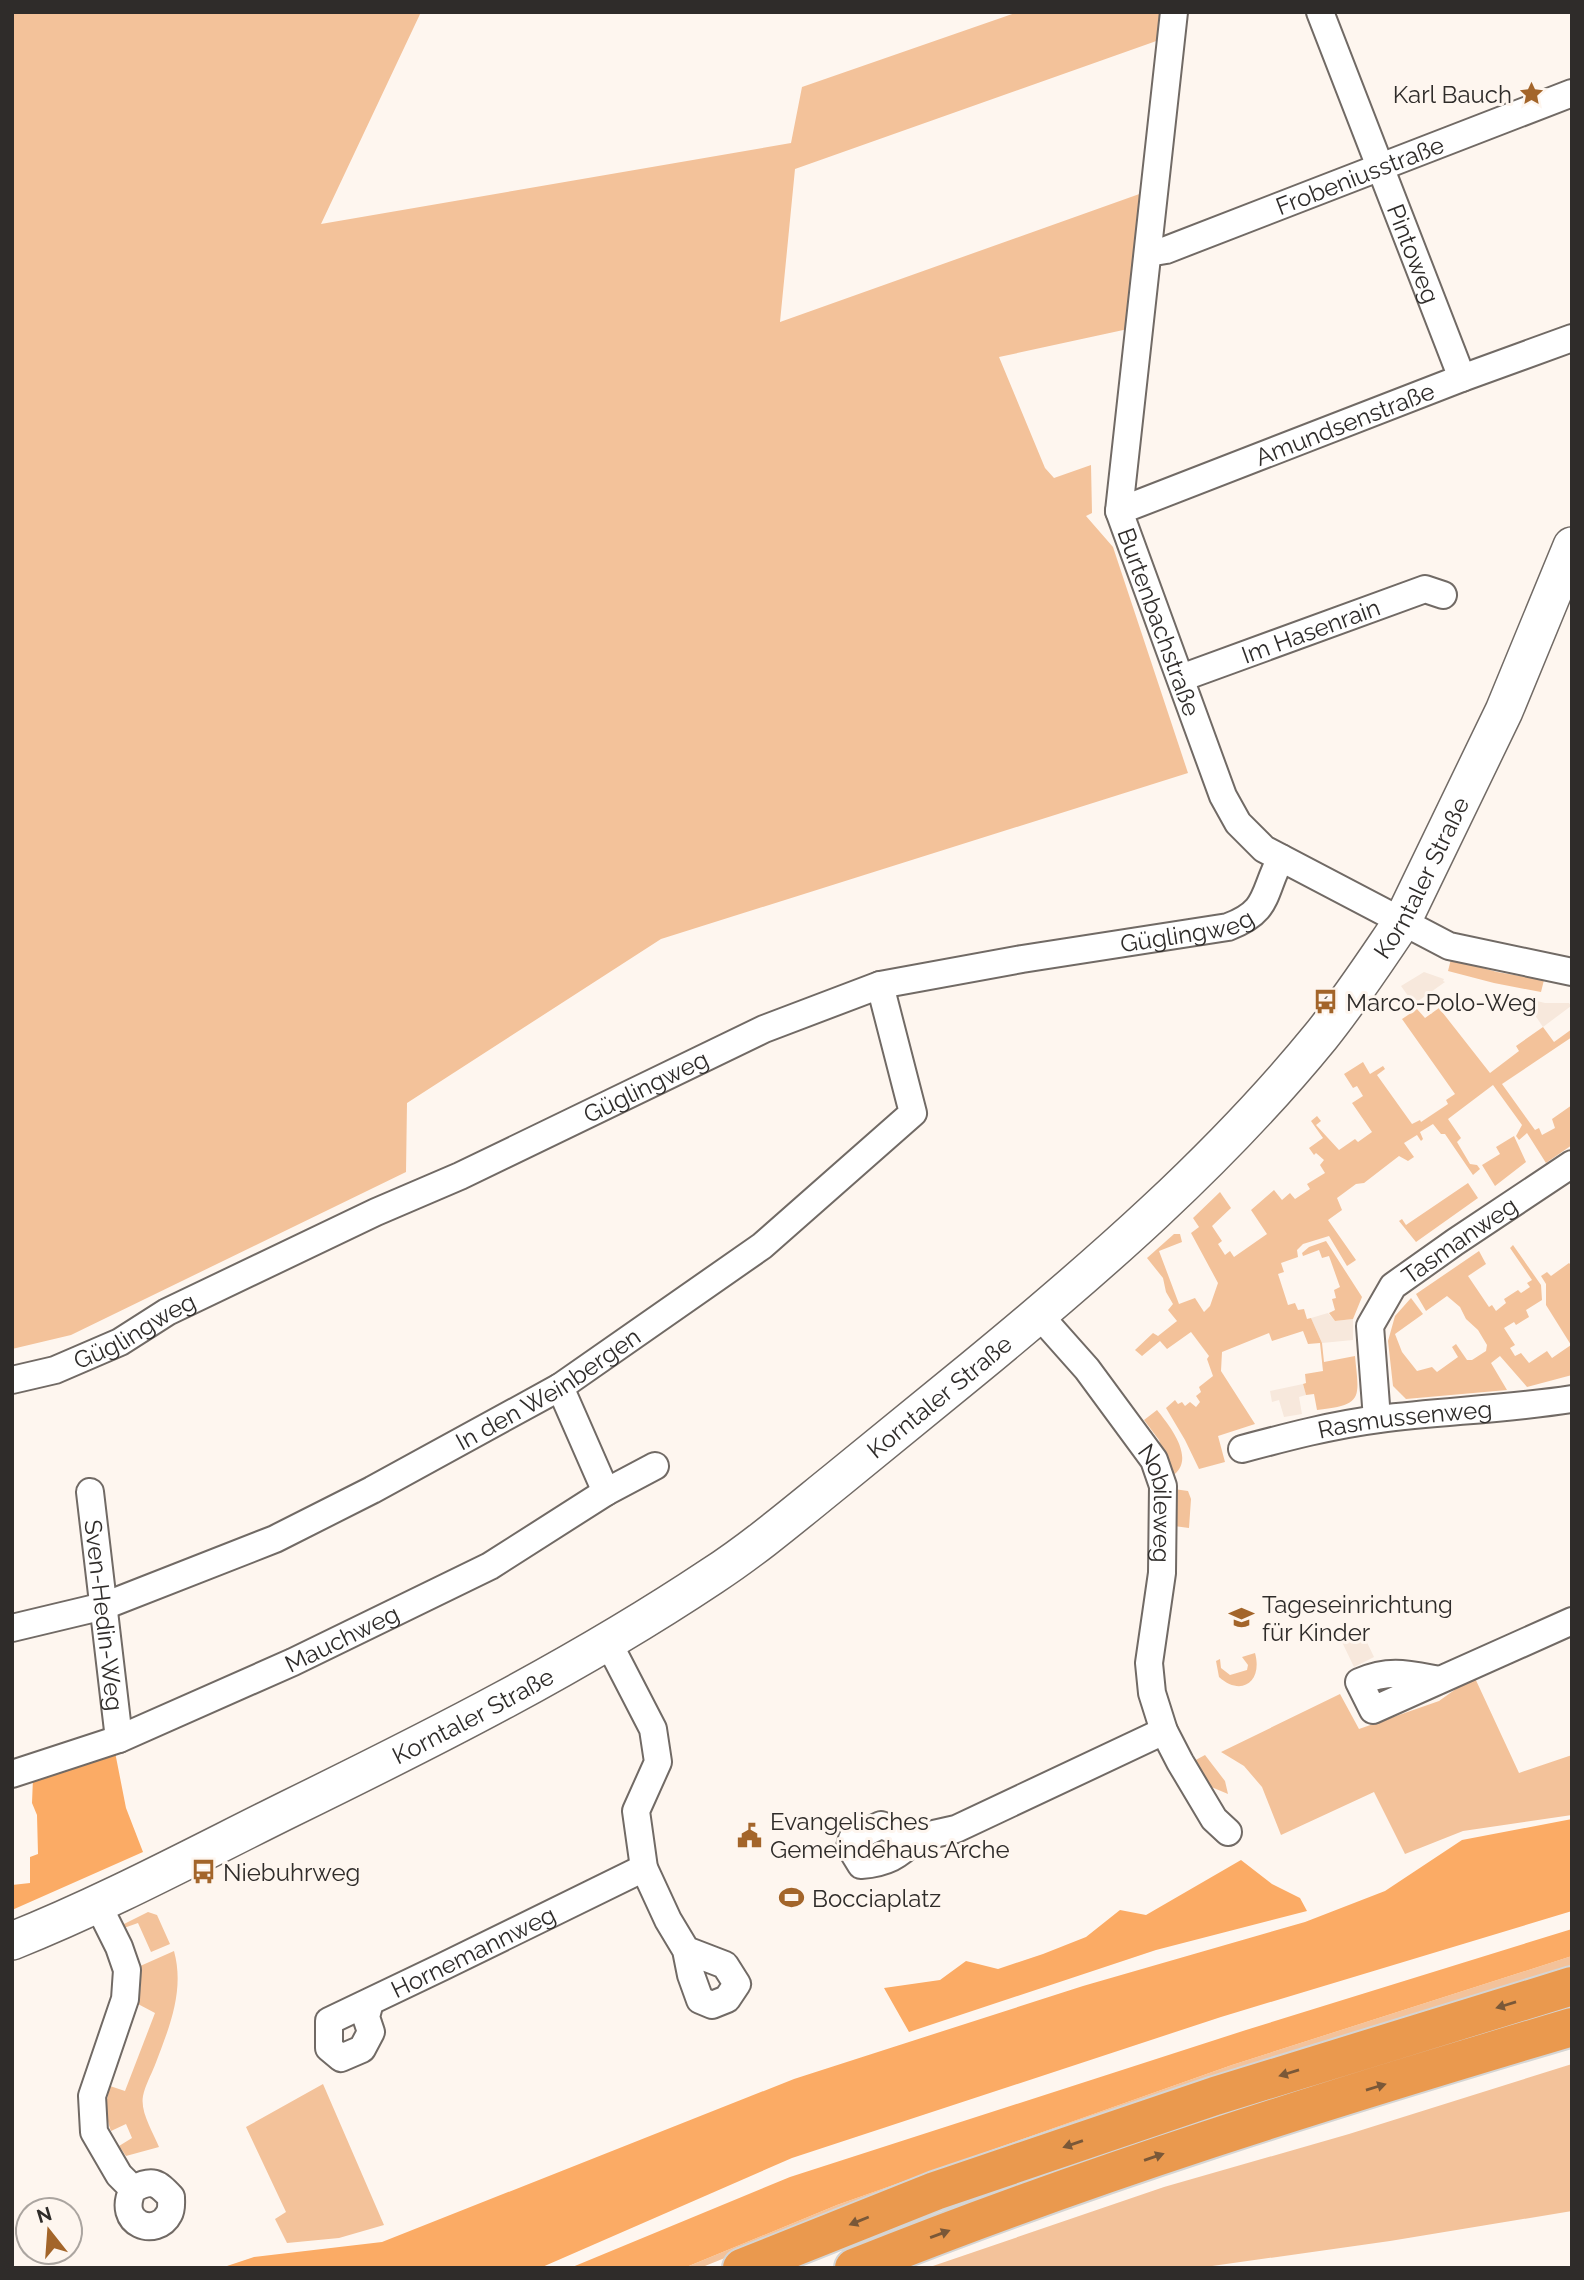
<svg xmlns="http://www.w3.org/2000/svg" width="1584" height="2280" viewBox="0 0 1584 2280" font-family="Raleway,sans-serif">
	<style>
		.built { fill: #f7e8dc }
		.green { fill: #f3c29a }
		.forest { fill: #fbab65 }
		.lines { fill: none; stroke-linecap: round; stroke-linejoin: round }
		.street-casing { stroke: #716a65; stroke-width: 30 }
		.secondary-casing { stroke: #716a65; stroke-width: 40 }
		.highway-casing { stroke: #d5d5d4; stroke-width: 42 }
		.street { stroke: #fff; stroke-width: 26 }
		.secondary { stroke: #fff; stroke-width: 37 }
		.highway { stroke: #ea994e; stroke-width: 38 }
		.oneway { fill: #7a5838 }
		.labels { text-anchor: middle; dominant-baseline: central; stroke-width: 6; stroke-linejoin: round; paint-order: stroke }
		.poi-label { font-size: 24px; fill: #2f2c2a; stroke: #fef6ef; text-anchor: start }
		.street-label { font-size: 24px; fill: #2f2c2a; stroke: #fef6ef }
	</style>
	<rect width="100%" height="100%" fill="#fef6ef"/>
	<path class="built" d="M1424 972 1444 979 1443 981 1445 982 1414 1004 1401 986Z
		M1525 998 1545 1003H1569L1571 1006 1543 1027 1524 999Z
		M1328 1313 1335 1321 1353 1319V1340L1322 1343 1311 1318Z
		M1303 1384 1306 1395 1299 1397 1302 1414 1284 1417 1279 1400 1272 1402 1270 1391Z
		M1362 1632 1374 1657 1354 1667 1342 1642Z"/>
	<path class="green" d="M12 12H421L321 224 791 143 802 87 1018 12H1165L1162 39 795 169 780 322 1145 192 1128 329 999 357 1045 468 1054 478 1091 465 1092 513 1086 516 1113 547 1188 773 661 939 407 1103 406 1172 71 1335 12 1349Z
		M1451 959 1497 972 1544 980 1541 992 1494 983 1448 971Z
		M1439 1008 1490 1073 1519 1051 1516 1046 1543 1027 1554 1042 1572 1029V1037L1502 1084 1535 1130 1539 1128 1542 1135 1555 1128 1552 1119 1572 1105V1145L1546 1163 1527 1133 1519 1140 1516 1136 1522 1125 1493 1085 1448 1119 1461 1138 1457 1142 1470 1164 1477 1165 1480 1169 1473 1175 1445 1134H1441L1433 1124 1420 1132 1423 1139 1421 1141 1417 1135 1404 1143 1414 1157 1408 1161 1399 1156 1364 1183 1356 1184 1337 1198 1342 1210 1328 1220 1356 1260 1347 1266 1329 1236 1303 1244 1297 1250 1298 1257 1281 1263 1284 1272 1278 1274 1288 1305 1295 1303 1298 1310 1304 1309 1307 1319 1311 1318 1322 1343 1324 1362 1355 1356C1359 1398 1364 1405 1317 1410L1314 1394 1306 1395 1303 1384 1306 1383 1305 1374 1323 1371 1320 1343 1308 1344 1303 1331 1272 1341 1269 1333 1222 1352 1221 1371 1255 1424 1218 1436 1225 1462 1199 1469 1185 1440 1166 1408 1175 1400 1178 1404 1182 1402 1185 1406 1190 1402 1196 1407 1200 1402 1196 1396 1201 1392 1199 1387 1213 1376 1207 1359 1209 1356 1191 1332 1167 1349 1160 1341 1142 1356 1135 1350 1153 1333 1158 1336 1177 1321 1168 1310 1173 1304 1166 1292 1163 1278 1147 1258 1174 1234H1180L1182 1242 1159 1251 1179 1304 1195 1298 1204 1312 1210 1306 1218 1283 1191 1233 1199 1227 1193 1218 1220 1192 1231 1208 1212 1226 1222 1241 1218 1244 1225 1255 1230 1251 1234 1257 1267 1234 1251 1210 1274 1190 1282 1200 1290 1193 1295 1199 1310 1189 1307 1184 1325 1173 1320 1165 1324 1160 1316 1153 1314 1155 1309 1148 1323 1138 1311 1121 1317 1116 1321 1121 1316 1125 1339 1150 1355 1139 1358 1142 1372 1132 1352 1103 1363 1096 1357 1086 1353 1088 1344 1074 1363 1062 1370 1074 1383 1066 1385 1069 1377 1075 1412 1124 1420 1120 1421 1122 1448 1104 1446 1100 1455 1094 1402 1019 1417 1009 1425 1018Z
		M1514 1136 1526 1162 1495 1186 1482 1165 1500 1154 1496 1147Z
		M1468 1183 1478 1198 1416 1242 1399 1221 1402 1219 1406 1225Z
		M1326 1241 1362 1297 1353 1319 1335 1321 1329 1313 1335 1310 1332 1299 1336 1298 1334 1290 1340 1287 1329 1256 1322 1258 1319 1250 1303 1256 1302 1253 1309 1247Z
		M1513 1245 1541 1285 1542 1300 1526 1310 1529 1317 1516 1325 1514 1322 1504 1328 1515 1345 1510 1348 1515 1356 1521 1353 1529 1363 1547 1351 1552 1358 1571 1345 1546 1305V1284L1541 1276 1547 1272 1551 1276 1569 1263 1572 1266V1375L1527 1387 1500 1356 1491 1363 1507 1390 1406 1399 1393 1386 1388 1341 1395 1316 1411 1298 1423 1314 1395 1334 1402 1352 1417 1371 1432 1367 1437 1372 1458 1357 1452 1347 1456 1344 1467 1360H1472L1486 1351 1487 1345 1478 1330 1466 1319 1460 1307 1447 1296 1426 1311 1416 1294 1479 1251 1486 1264 1468 1276 1489 1307 1492 1305 1496 1311 1506 1303 1504 1299 1518 1290 1521 1293 1530 1287 1527 1283 1532 1280 1510 1248Z
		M1157 1410C1170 1426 1197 1460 1172 1476L1159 1440 1144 1420Z
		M1174 1489 1188 1491 1191 1499 1189 1528 1174 1526Z
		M1255 1653C1263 1682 1241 1697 1219 1677L1216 1661 1220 1659 1221 1668 1230 1675 1247 1670 1248 1665 1242 1657Z
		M1474 1676 1519 1773 1572 1755V1815L1463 1831 1405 1854 1374 1792 1281 1835 1262 1787 1244 1766 1221 1752 1340 1694 1359 1729 1439 1701Z
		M1205 1755 1225 1781 1228 1794 1209 1786 1192 1762Z
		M148 1912 157 1915 170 1944 151 1952 138 1923 121 1929 120 1926Z
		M174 1951C185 1991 169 2028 155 2065 151 2075 145 2086 143 2096 140 2112 153 2132 159 2147L126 2156 119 2146 132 2138 126 2124 111 2131C105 2115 105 2103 110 2086L125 2091 155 2013 138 2004 141 1984 138 1967Z
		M1572 1956V1966L1551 1974 839 2212 700 2268H684L837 2205 1232 2065Z
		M1572 2064V2211L1390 2241 1198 2268H927L1164 2187 1349 2134Z
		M323 2084 384 2225 339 2238 287 2243 275 2219 286 2212 246 2127Z"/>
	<path class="forest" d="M115 1752 126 1808 143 1852 12 1910V1885L30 1883V1857L38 1854 37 1815 32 1803 33 1778Z
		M1572 1819V1911L1221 2017 792 2158 540 2268H221L254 2257 382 2242 794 2079 1083 1986 1305 1922 1385 1891 1462 1840Z
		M1241 1860 1272 1884 1300 1898 1307 1911 1156 1950 909 2032 884 1988 940 1980 966 1961 998 1969 1043 1954 1086 1937 1120 1910 1146 1915Z
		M1572 1929V1956L1232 2065 837 2205 684 2268H570L790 2177 1246 2030Z"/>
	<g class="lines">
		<defs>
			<g id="street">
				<path id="s1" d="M1174 12 1119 511 1223 796 1238 823 1264 849 1449 946 1572 972"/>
				<path id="s2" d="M1320 12 1462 378"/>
				<path id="s3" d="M1148 253 1166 250 1572 93"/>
				<path id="s4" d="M1119 511 1462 378 1572 338"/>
				<path id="s5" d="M1181 678 1425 589 1443 595"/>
				<path id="s6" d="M1039 1315 1087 1369 1154 1460 1163 1486 1162 1573 1149 1663 1152 1693 1164 1731 1180 1762 1214 1819 1228 1832"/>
				<path id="s7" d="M12 1380 55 1370 120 1342 167 1312 376 1212 460 1176 764 1029 880 985 1022 959 1228 927C1270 911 1262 894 1281 858"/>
				<path d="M560 1387 606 1492"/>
				<path id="s8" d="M1377 1419 1370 1326 1393 1286 1455 1242 1572 1164"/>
				<path id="s9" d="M1242 1449C1287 1437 1332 1425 1379 1419 1443 1411 1508 1409 1572 1399"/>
				<path id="s10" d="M90 1492 119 1739"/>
				<path id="s11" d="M12 1628 104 1606 275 1539 372 1490 560 1387 762 1246 913 1113 880 985"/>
				<path d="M608 1642 653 1729 658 1762 636 1811 644 1868 668 1920 686 1950 691 1975 700 2000 712 2005 727 1999 737 1984 725 1965 686 1950"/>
				<path d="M1439 1680C1407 1674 1390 1669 1359 1682L1373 1710 1572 1621"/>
				<path id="s12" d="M12 1774 119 1739 293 1662 490 1566 606 1492 655 1466"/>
				<path d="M916 1838C899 1856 886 1863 861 1865L850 1847 852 1839 881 1825 916 1838 956 1829 1164 1731"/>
				<path d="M97 1903 119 1947 127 1970 125 1999 92 2096 94 2132 119 2175 133 2189C115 2225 157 2238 169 2214 172 2209 171 2203 171 2197 157 2182 152 2179 133 2189"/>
				<path id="s13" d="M370 2002 366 2017 371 2032 362 2049 341 2058 329 2048V2021L442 1967 644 1868"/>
			</g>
			<g id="secondary">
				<path id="s14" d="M12 1941C107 1903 198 1854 289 1809 434 1738 577 1666 712 1576 755 1548 796 1513 837 1480 882 1443 927 1406 973 1369 1097 1267 1219 1161 1321 1036 1350 1000 1376 960 1402 922L1504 711 1572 546"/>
			</g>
			<path id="highway" d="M742 2268 935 2191 1215 2096 1572 1986
				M854 2268C1088 2174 1329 2099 1572 2027"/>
		</defs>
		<use href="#street" class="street-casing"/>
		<use href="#secondary" class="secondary-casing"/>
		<use href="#highway" class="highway-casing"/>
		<use href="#street" class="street"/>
		<use href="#secondary" class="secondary"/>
		<use href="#highway" class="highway"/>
	</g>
	<defs><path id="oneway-solid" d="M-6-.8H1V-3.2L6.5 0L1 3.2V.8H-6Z" transform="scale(1.75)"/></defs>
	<g class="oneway">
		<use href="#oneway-solid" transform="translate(1506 2005) rotate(163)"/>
		<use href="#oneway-solid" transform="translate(1289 2073) rotate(163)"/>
		<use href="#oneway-solid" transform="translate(1376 2087) rotate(-17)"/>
		<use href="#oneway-solid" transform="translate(1073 2144) rotate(161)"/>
		<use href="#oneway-solid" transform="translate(1154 2157) rotate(-19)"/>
		<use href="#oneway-solid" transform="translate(859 2221) rotate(158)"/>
		<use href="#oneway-solid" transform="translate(940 2234) rotate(-20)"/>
	</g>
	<defs>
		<symbol id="sight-bare" viewBox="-9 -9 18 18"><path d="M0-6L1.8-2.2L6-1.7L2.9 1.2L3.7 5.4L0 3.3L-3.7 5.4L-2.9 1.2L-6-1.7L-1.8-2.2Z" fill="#a3652a" stroke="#fef6ef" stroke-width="2.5" paint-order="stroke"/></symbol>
		<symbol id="bus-bare" viewBox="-9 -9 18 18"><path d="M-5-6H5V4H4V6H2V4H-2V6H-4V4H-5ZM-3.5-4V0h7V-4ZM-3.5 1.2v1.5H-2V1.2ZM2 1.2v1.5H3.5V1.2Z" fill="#a3652a" stroke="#fef6ef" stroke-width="2.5" paint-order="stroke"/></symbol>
		<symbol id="school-bare" viewBox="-9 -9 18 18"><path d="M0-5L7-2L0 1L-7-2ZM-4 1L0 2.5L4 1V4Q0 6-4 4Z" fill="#a3652a" stroke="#fef6ef" stroke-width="2.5" paint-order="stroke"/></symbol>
		<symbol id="civic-bare" viewBox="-9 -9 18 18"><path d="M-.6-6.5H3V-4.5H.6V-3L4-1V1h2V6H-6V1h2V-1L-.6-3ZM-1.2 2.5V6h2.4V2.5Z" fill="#a3652a" stroke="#fef6ef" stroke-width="2.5" paint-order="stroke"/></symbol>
		<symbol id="stadium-bare" viewBox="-9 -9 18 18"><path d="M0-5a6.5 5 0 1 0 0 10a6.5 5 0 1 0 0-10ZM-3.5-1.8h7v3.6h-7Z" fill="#a3652a" stroke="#fef6ef" stroke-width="2.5" paint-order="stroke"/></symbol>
	</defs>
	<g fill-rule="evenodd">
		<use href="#sight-bare" x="1514" y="76" width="35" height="35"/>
		<use href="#bus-bare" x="1308" y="984" width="35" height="35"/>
		<use href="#school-bare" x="1224" y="1600" width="35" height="35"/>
		<use href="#civic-bare" x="732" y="1818" width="35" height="35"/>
		<use href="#bus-bare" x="186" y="1854" width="35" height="35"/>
		<use href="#stadium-bare" x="774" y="1880" width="35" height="35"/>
	</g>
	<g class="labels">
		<g class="poi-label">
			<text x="1512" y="94" text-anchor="end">Karl Bauch</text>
			<text x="1346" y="1002">Marco-Polo-Weg</text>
			<text x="1262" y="1604">Tageseinrichtung<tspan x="1262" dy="28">für Kinder</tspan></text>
			<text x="770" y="1821">Evangelisches<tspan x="770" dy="28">Gemeindehaus Arche</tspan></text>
			<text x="223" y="1872">Niebuhrweg</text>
			<text x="812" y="1898">Bocciaplatz</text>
		</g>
		<g class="street-label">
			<text stroke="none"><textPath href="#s3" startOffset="226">Frobeniusstraße</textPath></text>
			<text stroke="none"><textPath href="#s2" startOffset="259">Pintoweg</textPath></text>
			<text stroke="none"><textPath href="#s4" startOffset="242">Amundsenstraße</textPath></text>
			<text stroke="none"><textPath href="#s1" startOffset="620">Burtenbachstraße</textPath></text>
			<text stroke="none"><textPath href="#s5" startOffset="138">Im Hasenrain</textPath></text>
			<text stroke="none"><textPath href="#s14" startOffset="1794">Korntaler Straße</textPath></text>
			<text stroke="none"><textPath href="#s7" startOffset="1267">Güglingweg</textPath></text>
			<text stroke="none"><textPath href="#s7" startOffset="700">Güglingweg</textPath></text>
			<text stroke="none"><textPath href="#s8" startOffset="220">Tasmanweg</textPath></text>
			<text stroke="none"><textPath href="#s7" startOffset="133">Güglingweg</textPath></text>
			<text stroke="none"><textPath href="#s11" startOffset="590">In den Weinbergen</textPath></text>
			<text stroke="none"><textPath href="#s14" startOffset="1080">Korntaler Straße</textPath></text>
			<text stroke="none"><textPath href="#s9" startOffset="166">Rasmussenweg</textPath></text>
			<text stroke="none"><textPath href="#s6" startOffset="229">Nobileweg</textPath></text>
			<text stroke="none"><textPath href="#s10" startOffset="124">Sven-Hedin-Weg</textPath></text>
			<text stroke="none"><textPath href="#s12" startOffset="357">Mauchweg</textPath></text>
			<text stroke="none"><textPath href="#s14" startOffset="513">Korntaler Straße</textPath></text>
			<text stroke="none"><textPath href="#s13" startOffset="276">Hornemannweg</textPath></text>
		</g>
	</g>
	<rect width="1584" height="2280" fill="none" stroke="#2f2c2a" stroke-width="28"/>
	<g transform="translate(49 2231) rotate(343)"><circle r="33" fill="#fef6ef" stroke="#aba5a0" stroke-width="2"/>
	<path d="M0-5L12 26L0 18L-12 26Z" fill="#a3652a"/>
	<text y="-10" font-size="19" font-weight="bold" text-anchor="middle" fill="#2f2c2a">N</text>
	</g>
</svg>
